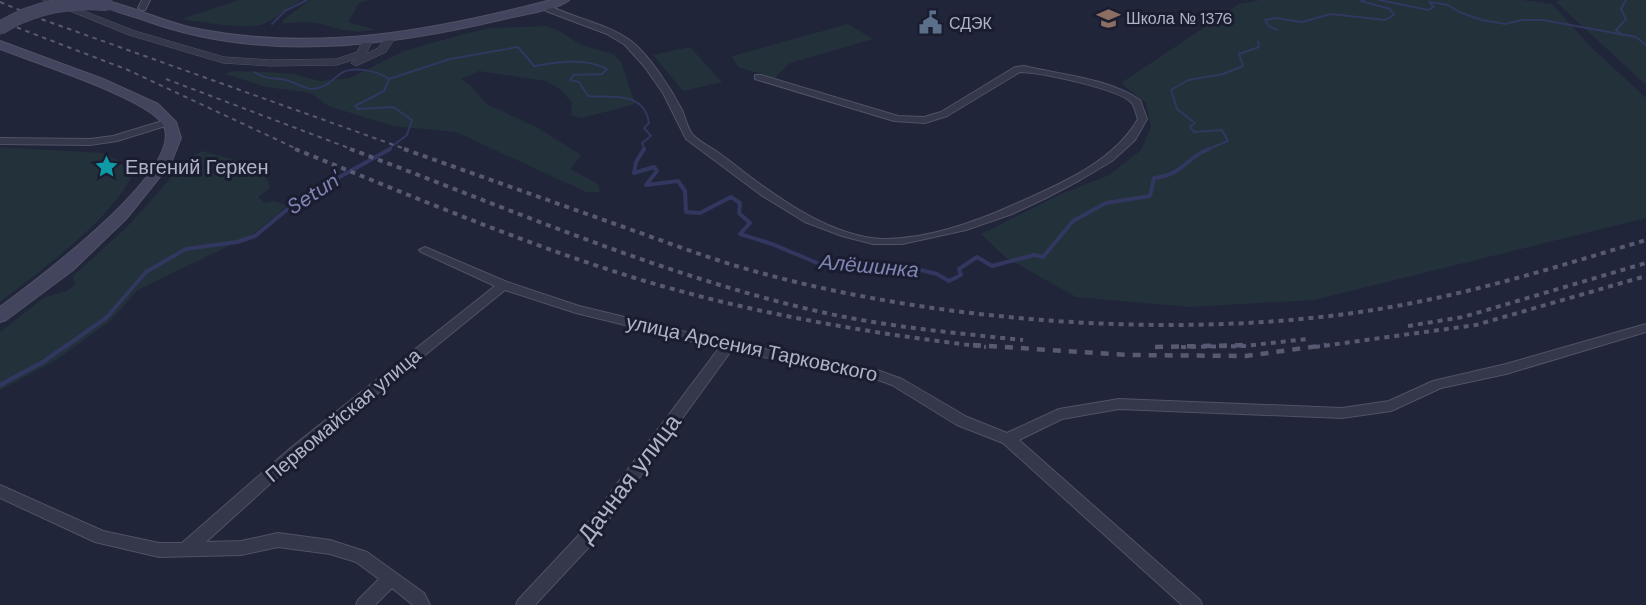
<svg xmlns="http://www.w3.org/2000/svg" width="1646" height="605" viewBox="0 0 1646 605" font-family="'DM Sans',sans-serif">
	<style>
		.green { fill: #23313b }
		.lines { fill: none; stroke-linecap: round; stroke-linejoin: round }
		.stream-far2 { stroke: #31375e; stroke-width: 2 }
		.stream-far1 { stroke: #31375e; stroke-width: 4 }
		.stream { stroke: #31375e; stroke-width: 4.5 }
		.minor-casing { stroke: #505265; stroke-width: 2 }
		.tertiary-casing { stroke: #505265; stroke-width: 1 }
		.secondary-casing { stroke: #505265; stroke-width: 2 }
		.minor { fill: #35384b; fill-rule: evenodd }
		.tertiary { fill: #35384b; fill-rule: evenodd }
		.secondary { fill: #43455e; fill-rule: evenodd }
		.rail-far2 { stroke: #575a72; stroke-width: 2; stroke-dasharray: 4.5 4.5; stroke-linecap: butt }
		.rail-far1 { stroke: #575a72; stroke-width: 4; stroke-dasharray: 5 5; stroke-linecap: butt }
		.rail { stroke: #575a72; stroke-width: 4.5; stroke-dasharray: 8 8; stroke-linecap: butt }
		.secondary-bridge-casing { stroke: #505265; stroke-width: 14; stroke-linecap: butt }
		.secondary-bridge { stroke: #43455e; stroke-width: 13 }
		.labels { text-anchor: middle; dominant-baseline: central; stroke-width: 6; stroke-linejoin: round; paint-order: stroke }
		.far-poi-label { font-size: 16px; fill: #b0b2c7; stroke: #1a1d2f; text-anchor: start }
		.poi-label { font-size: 20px; fill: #b0b2c7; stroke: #1a1d2f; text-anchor: start }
		.street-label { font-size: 20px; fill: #b0b2c7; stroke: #1a1d2f }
		.water-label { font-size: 21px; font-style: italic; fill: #7f85b4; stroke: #1a1d2f }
		.near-street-label { font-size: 24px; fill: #b0b2c7; stroke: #1a1d2f }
	</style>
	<rect width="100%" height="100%" fill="#21253a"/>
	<path class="green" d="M239 0H302C288 7 279 16 266 23 253 31 198 22 182 19Z
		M310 0H369L359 3 348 22 376 30C354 33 345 31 325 25 312 21 295 23 282 23L283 20Z
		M1260 0H1522L1552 4 1592 48 1646 98V218L1314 300 1190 307 1076 297 1005 257 981 234 1061 194 1109 175 1141 150 1151 127 1146 103 1121 83 1239 4Z
		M1561 0H1646V85L1556 2Z
		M848 24 873 39 790 63 775 78 738 67 732 56Z
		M547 26 559 31 581 45 613 54 621 62 635 104 582 118 571 115 572 103 560 89 546 81 479 71 461 79 473 88 487 104 538 128 581 155 570 169 597 183 600 192H586L456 132 393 126 328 106 311 93 266 87 225 74 231 71 266 72 294 74 320 81 350 78 404 51 464 34 491 28Z
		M690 47 722 82 683 91 653 55Z
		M0 147 103 153 119 161 131 178C104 226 43 268 0 302Z
		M203 151C225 159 265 161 270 188L258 197 265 203 274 201 286 205 284 209 253 234 138 290 110 321 56 360 0 390V332L45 297 67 291 75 285 73 276 129 225 188 158Z"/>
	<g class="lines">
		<path class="stream-far2" d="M1379 0 1428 10 1434 7 1429 2 1448 5 1459 12 1482 20 1505 24 1522 20H1543L1636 37 1646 45
			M272 24 285 11 307 0
			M1277 30 1269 26 1265 20 1276 18 1302 22 1331 14 1385 20 1394 15 1390 9 1361 1 1364 0
			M1622 35 1616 30 1626 19 1621 9 1626 0
			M254 72C272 82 274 76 289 81 296 83 305 89 312 89 324 89 332 80 340 74 352 65 378 71 389 79L384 91 355 106 358 109 393 107 412 120 407 135 387 150
			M389 79 450 59 518 47 534 66C559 62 583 57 607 69L602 74 573 75 570 80 579 82 588 96C614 98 644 91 649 123L644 128 651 136 642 143 645 150
			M1206 150 1228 141 1222 130 1194 132 1190 127 1195 123 1177 109 1171 90 1188 80 1223 74 1243 66 1239 54 1259 47 1258 41"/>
		<path class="stream-far1" d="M644 149 636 162 634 173 654 167 657 171 646 185 678 181 685 191 686 212 700 213 731 197 740 203 739 213 750 223 740 234 772 244 822 265 916 269 937 274 949 281 961 275 959 269 977 257 992 266 1034 255 1043 257 1073 221 1106 203 1150 196 1154 178C1183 175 1185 158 1209 149
			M65 347 107 317 146 272 186 249 237 242 255 236 300 199 390 149"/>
		<path class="stream" d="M0 385 43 362 67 345"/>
		<defs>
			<path id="minor" d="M142 0H150L145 10H142L138 8Z
				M546 7H552C577 19 608 24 631 41 650 56 671 89 682 110 686 119 687 128 693 135 700 142 708 146 716 151 726 158 735 165 745 173 782 201 833 237 882 239 924 240 976 222 1013 205 1058 185 1113 163 1138 119 1136 114 1135 106 1131 102 1118 89 1040 72 1020 72L947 116 925 123 894 121 755 79V75H761L898 116 924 117 941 112 1015 67 1024 66C1062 75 1107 78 1140 100L1147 119 1135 140 1112 161 1080 180 1046 198 1012 214 966 230 902 244H873L842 236 805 222 761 195 686 139 663 93 644 66 625 45 607 34 546 11Z
				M169 119 174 122 172 124 117 141 90 145 0 144V138L90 139 113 136Z
				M425 247 507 282 579 306 728 342 877 370 902 379 967 417 1007 433 1059 409 1119 399 1342 408 1389 401 1433 381 1506 364 1646 324V332L1506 374 1441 388 1391 411 1342 418 1119 409 1062 419 1019 440 1200 600 1202 605H1182L1003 443 957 425 892 385 870 377 731 351 589 547 535 605H516L518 600 577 537 719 348 576 313 505 290 303 454 206 542 241 541 278 533 330 540 367 552 424 593 430 605H413L392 588 375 605H356L358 600 379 579 356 562 330 554 278 547 241 555 159 557 95 542 0 498V485L103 531 159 543H182L293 446 495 286 421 252 419 250Z"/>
			<path id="tertiary" d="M43 0H56L135 31 224 57 271 60 336 59 357 52 364 38 373 40 366 54 378 48 387 36 395 38 386 52 356 66 351 63 356 59 337 65 271 66 223 63 129 35Z"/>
			<path id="secondary" d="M551 0H569C558 10 520 15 504 19 386 47 261 63 144 20 131 15 111 12 101 4L107 1 111 2C142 10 171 25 203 30 320 52 437 30 551 0Z
				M0 41 103 79 158 104 176 122 181 138 171 163 126 219 73 270 6 320 0 322V307C31 284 192 166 162 123 145 98 33 62 0 49Z"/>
		</defs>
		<use href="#minor" class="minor-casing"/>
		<use href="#tertiary" class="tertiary-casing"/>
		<use href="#secondary" class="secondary-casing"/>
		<use href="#minor" class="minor"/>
		<use href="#tertiary" class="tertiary"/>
		<use href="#secondary" class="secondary"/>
		<path class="rail-far2" d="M0 2 41 19 408 150
			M0 21 128 70 299 150
			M166 79 354 150"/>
		<path class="rail-far1" d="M295 149C407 194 519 242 635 278 749 313 867 333 986 347
			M350 149C503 206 662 276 821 312 888 327 955 333 1023 340
			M404 149C474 174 545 199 615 224 664 241 712 260 761 273 948 324 1194 341 1385 308 1474 293 1560 266 1646 240
			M1408 326 1463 317 1646 263
			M1181 347 1244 346 1307 339
			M1315 347 1476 325 1646 276"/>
		<path class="rail" d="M973 345 1127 355 1246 356 1326 345
			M1155 347 1251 345"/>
		<defs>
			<path id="secondary-bridge" d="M0 28C33 7 69 1 107 4"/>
		</defs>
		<use href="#secondary-bridge" class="secondary-bridge-casing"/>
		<use href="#secondary-bridge" class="secondary-bridge"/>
	</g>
	<defs>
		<symbol id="school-bare" viewBox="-9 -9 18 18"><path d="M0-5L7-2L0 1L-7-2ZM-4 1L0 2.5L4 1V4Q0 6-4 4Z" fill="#8d6e63" stroke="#1a1d2f" stroke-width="2.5" paint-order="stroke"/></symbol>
		<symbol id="civic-bare" viewBox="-9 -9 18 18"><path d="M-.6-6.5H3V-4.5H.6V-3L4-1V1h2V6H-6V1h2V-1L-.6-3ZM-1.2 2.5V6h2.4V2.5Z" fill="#5c6f8a" stroke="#1a1d2f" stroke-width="2.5" paint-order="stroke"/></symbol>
		<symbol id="sight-bare" viewBox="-9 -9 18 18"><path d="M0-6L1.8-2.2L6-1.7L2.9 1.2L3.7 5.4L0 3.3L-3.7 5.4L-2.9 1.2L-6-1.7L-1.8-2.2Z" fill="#0f9aa8" stroke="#1a1d2f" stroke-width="2.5" paint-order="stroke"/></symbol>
	</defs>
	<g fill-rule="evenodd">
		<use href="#school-bare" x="1092" y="2" width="33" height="33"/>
		<use href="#civic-bare" x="914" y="6" width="33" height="33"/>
		<use href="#sight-bare" x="90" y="150" width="33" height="33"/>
	</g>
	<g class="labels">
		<g class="far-poi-label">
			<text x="1126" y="18">Школа № 1376</text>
			<text x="949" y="23">СДЭК</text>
		</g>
		<g class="poi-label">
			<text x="125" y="167">Евгений Геркен</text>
		</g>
		<g class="street-label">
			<text transform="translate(752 348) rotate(12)">улица Арсения Тарковского</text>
			<text transform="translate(343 415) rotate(-40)">Первомайская улица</text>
		</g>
		<g class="water-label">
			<text transform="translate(314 193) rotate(-33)">Setun'</text>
			<text transform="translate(869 266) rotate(5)">Алёшинка</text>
		</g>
		<g class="near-street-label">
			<text transform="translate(629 478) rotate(-53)">Дачная улица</text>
		</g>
	</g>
</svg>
